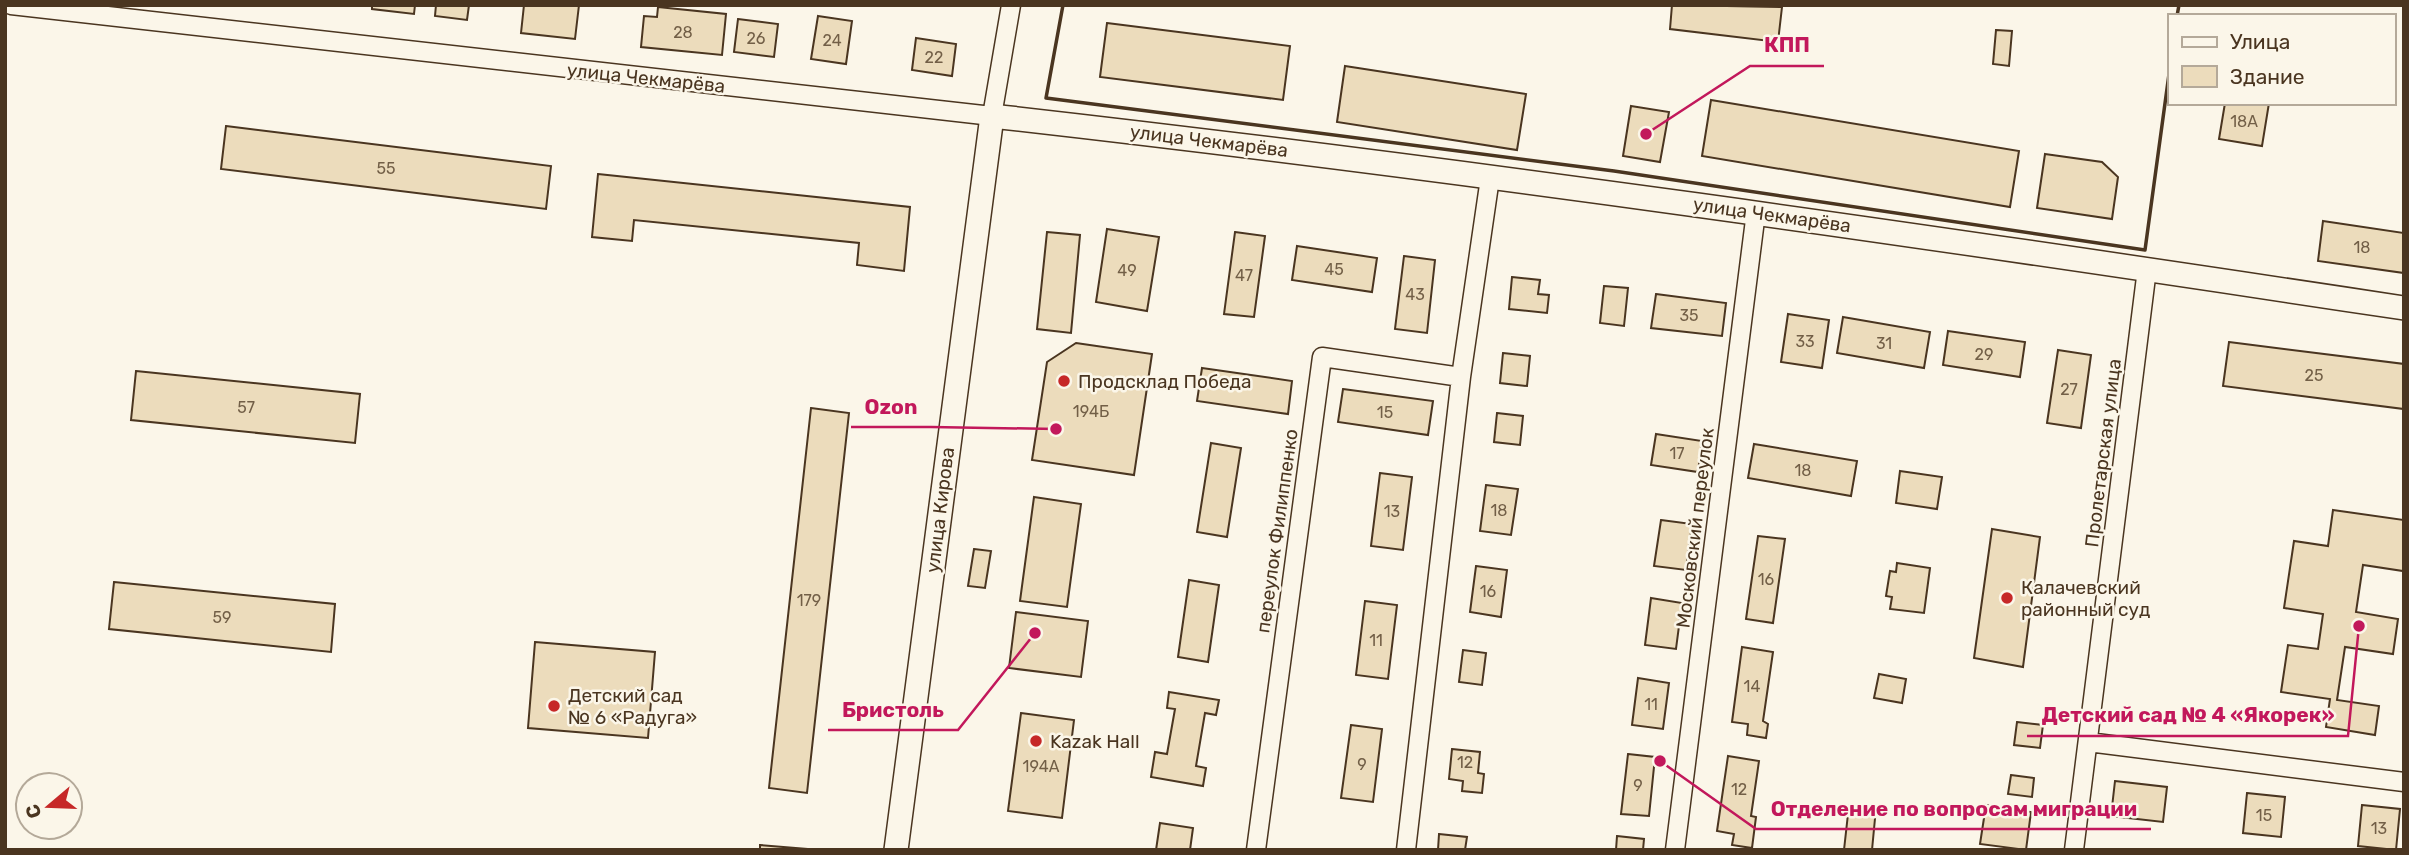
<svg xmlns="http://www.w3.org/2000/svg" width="2409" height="855" viewBox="0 0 2409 855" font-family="Rubik,sans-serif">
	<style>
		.building { fill: #ecdcbc; stroke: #4a3520; stroke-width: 2 }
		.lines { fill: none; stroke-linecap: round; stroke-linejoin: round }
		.minor-casing { stroke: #4a3520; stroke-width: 21 }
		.tertiary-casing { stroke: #4a3520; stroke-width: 26 }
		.minor { stroke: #fbf6e9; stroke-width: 18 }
		.tertiary { stroke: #fbf6e9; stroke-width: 23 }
		.wall { stroke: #4a3520; stroke-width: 3.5 }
		.poi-dot { fill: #c62828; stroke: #fbf6e9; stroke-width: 2.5 }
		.labels { text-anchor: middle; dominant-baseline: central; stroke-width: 5; stroke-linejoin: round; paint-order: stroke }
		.number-label { font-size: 16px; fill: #725f47 }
		.street-label { font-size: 19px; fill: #4a3520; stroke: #fbf6e9 }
		.poi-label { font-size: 19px; fill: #4a3520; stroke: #fbf6e9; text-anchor: start }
		.leader { fill: none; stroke: #c2185b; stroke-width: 2.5 }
		.callout-dot { fill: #c2185b; stroke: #fbf6e9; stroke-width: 2.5 }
		.callout-label { font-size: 21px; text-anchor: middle; font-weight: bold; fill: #c2185b; stroke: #fbf6e9; stroke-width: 5; stroke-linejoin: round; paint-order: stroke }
	</style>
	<rect width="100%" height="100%" fill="#fbf6e9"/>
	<path class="building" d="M372 5H415L414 14 372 9Z
		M436 5H469L467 20 435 16Z
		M524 5H579L575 39 521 33Z
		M1672 5 1782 7 1778 42 1670 29Z
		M658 7 726 14 722 55 641 47 644 16 657 17Z
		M818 16 852 21 846 64 811 59Z
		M738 19 778 24 774 57 734 52Z
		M1107 23 1290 46 1283 100 1100 77Z
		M1996 30 2012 31 2009 66 1993 64Z
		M916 38 956 44 952 76 912 70Z
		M1345 66 1526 94 1517 150 1337 122Z
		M1711 100 2019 151 2010 207 1702 156Z
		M2225 103H2269L2262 146 2219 139Z
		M1631 106 1669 112 1660 162 1623 156Z
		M226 126 551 166 546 209 221 169Z
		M2045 154 2102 162 2118 177 2112 219 2037 208Z
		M598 174 910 207 904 271 857 265 859 243 634 220 632 241 592 237Z
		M2323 221 2404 233V273L2318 261Z
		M1107 229 1159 237 1147 311 1096 302Z
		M1047 232 1080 235 1071 333 1037 329Z
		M1235 232 1265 236 1254 317 1224 314Z
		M1297 246 1377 258 1372 292 1292 280Z
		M1404 256 1435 260 1427 333 1395 329Z
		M1512 277 1540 280 1538 294 1549 295 1547 313 1509 309Z
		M1604 286 1628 288 1624 326 1600 323Z
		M1656 294 1726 303 1722 336 1651 328Z
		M1788 314 1829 320 1822 368 1781 362Z
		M1843 317 1930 332 1924 368 1837 353Z
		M1948 331 2025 342 2020 377 1943 365Z
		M2229 342 2404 364V409L2223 386Z
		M1076 343 1152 354 1134 475 1032 460 1047 362Z
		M2058 350 2091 355 2081 428 2047 423Z
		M1503 353 1530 356 1527 386 1500 383Z
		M1202 368 1292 381 1288 414 1197 401Z
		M136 371 360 394 355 443 131 420Z
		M1343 389 1433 401 1428 435 1338 422Z
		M811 408 849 413 807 793 769 788Z
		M1497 413 1523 416 1520 445 1494 442Z
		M1656 434 1702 441 1698 472 1651 465Z
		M1211 443 1241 448 1227 537 1197 532Z
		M1754 444 1857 461 1851 496 1748 478Z
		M1900 471 1942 477 1937 509 1896 503Z
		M1380 473 1412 477 1403 550 1371 546Z
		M1486 485 1518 489 1511 535 1480 531Z
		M1034 497 1081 504 1067 607 1020 601Z
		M2333 510 2404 520 2403 571 2363 565 2356 612 2398 619 2393 654 2345 647 2337 700 2379 706 2375 735 2326 727 2330 699 2281 692 2288 645 2318 649 2323 614 2284 608 2294 541 2328 546Z
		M1661 520 1692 524 1686 570 1654 566Z
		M1992 529 2040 537 2023 667 1974 658Z
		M1758 536 1785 539 1773 623 1746 619Z
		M974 549 991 551 985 588 968 586Z
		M1897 563 1930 568 1924 613 1890 609 1892 597 1886 596 1890 571 1896 572Z
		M1476 566 1507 570 1501 617 1470 612Z
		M1189 580 1219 585 1208 662 1178 657Z
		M114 582 335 604 331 652 109 629Z
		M1651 598 1682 603 1676 649 1645 645Z
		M1365 601 1397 605 1388 679 1356 675Z
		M1016 612 1088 621 1081 677 1009 668Z
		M535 642 655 652 648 738 528 728Z
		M1742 647 1773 652 1763 721 1768 724 1766 738 1747 735 1748 724 1732 722Z
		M1463 650 1486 653 1482 685 1459 682Z
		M1879 674 1906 679 1902 703 1874 698Z
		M1638 678 1669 683 1663 729 1632 725Z
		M1169 692 1219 700 1216 715 1205 713 1196 766 1206 768 1203 786 1151 777 1155 752 1167 754 1175 709 1167 708Z
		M1021 713 1074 720 1062 818 1008 811Z
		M2017 722 2043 725 2040 748 2014 745Z
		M1351 725 1382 729 1373 802 1341 798Z
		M1452 749 1480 752 1478 773 1484 774 1482 793 1462 791 1463 781 1449 779Z
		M1628 754 1655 757 1649 816 1621 814Z
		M1728 756 1759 761 1751 816 1756 817 1752 848 1732 845 1734 834 1717 831Z
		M2011 775 2034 778 2032 797 2008 794Z
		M2115 781 2167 787 2163 822 2111 816Z
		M2247 793 2285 797 2281 837 2243 833Z
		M1849 805 1876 808 1872 850H1844Z
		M1986 805 2031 812 2026 850 1980 844Z
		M2362 805 2400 809 2396 850 2358 846Z
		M1160 823 1193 828 1190 850H1156Z
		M1439 834 1467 837 1465 850H1438Z
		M1617 836 1644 839 1643 850H1616Z
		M760 845 807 849V850H760Z"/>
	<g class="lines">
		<defs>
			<path id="minor" d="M11 5 992 116 1011 5
				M2088 742 2404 782
				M1256 850 1322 357 1461 377
				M1406 850 1461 377 1490 178
				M1675 850 1756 212
				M2074 850 2147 269"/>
			<path id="tertiary" d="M896 850 992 116C1464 169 1934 237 2404 308"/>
		</defs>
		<use href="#minor" class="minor-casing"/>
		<use href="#tertiary" class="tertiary-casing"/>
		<use href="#minor" class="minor"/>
		<use href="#tertiary" class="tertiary"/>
		<path class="wall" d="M1063 5 1046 98 1614 171 2145 250 2169 74
			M2177 16 2179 5"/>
	</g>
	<g class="poi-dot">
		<circle cx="1064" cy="381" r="7"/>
		<circle cx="2007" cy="598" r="7"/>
		<circle cx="554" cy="706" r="7"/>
		<circle cx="1036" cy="741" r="7"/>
	</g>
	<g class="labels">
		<g class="number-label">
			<text x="683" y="32">28</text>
			<text x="756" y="38">26</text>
			<text x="832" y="40">24</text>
			<text x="934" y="57">22</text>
			<text x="2244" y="121">18А</text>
			<text x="386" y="168">55</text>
			<text x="2362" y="247">18</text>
			<text x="1334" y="269">45</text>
			<text x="1127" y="270">49</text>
			<text x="1244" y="275">47</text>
			<text x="1415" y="294">43</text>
			<text x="1689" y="315">35</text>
			<text x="1805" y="341">33</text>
			<text x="1884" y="343">31</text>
			<text x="1984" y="354">29</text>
			<text x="2314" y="375">25</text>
			<text x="2069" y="389">27</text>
			<text x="246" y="407">57</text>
			<text x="1091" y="411">194Б</text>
			<text x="1385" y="412">15</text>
			<text x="1677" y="453">17</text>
			<text x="1803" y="470">18</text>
			<text x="1499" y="510">18</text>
			<text x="1392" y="511">13</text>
			<text x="1766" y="579">16</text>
			<text x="1488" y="591">16</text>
			<text x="809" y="600">179</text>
			<text x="222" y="617">59</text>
			<text x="1376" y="640">11</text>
			<text x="1752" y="686">14</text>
			<text x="1651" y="704">11</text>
			<text x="1465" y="762">12</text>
			<text x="1362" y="764">9</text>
			<text x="1041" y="766">194А</text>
			<text x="1638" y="785">9</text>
			<text x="1739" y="789">12</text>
			<text x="2264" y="815">15</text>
			<text x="2379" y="828">13</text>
		</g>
		<g class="street-label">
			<text transform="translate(646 78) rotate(6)">улица Чекмарёва</text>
			<text transform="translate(1209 141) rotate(7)">улица Чекмарёва</text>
			<text transform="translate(1772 215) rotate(8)">улица Чекмарёва</text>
			<text transform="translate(2103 453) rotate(-83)">Пролетарская улица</text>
			<text transform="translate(940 510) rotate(-83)">улица Кирова</text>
			<text transform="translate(1695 528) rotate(-83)">Московский переулок</text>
			<text transform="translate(1277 531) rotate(-82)">переулок Филиппенко</text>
		</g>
		<g class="poi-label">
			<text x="1078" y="381">Продсклад Победа</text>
			<text x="2021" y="587">Калачевский<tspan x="2021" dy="22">районный суд</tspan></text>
			<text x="568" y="695">Детский сад<tspan x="568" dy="22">№ 6 «Радуга»</tspan></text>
			<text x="1050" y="741">Kazak Hall</text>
		</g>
	</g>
	<path class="leader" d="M1646 134L1750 66H1824M1056 429L931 427H851M1035 633L958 730H828M2359 626L2348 736H2027M1660 761L1756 829H2151"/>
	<g class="callout-dot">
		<circle cx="1646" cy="134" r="7"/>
		<circle cx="1056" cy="429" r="7"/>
		<circle cx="1035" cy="633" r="7"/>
		<circle cx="2359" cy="626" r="7"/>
		<circle cx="1660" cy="761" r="7"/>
	</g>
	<g class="callout-label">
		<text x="1787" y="52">КПП</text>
		<text x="891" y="414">Ozon</text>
		<text x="893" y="717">Бристоль</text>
		<text x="2188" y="722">Детский сад № 4 «Якорек»</text>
		<text x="1954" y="816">Отделение по вопросам миграции</text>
	</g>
	<rect width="2409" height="855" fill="none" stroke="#4a3520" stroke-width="14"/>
	<rect x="2168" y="14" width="228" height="91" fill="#fbf6e9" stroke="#b4a999" stroke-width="2"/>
	<rect x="2182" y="37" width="35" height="10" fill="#fbf6e9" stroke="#b4a999" stroke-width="2"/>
	<text x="2230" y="49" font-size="21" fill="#4a3520">Улица</text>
	<rect x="2182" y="66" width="35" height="21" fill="#ecdcbc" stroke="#b4a999" stroke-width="2"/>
	<text x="2230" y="84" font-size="21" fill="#4a3520">Здание</text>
	<g transform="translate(49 806) rotate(251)"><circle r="33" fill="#fbf6e9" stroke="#b4a999" stroke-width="2"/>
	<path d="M0-5L12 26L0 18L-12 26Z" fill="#c62828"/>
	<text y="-10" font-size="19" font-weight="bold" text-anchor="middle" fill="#4a3520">С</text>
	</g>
</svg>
